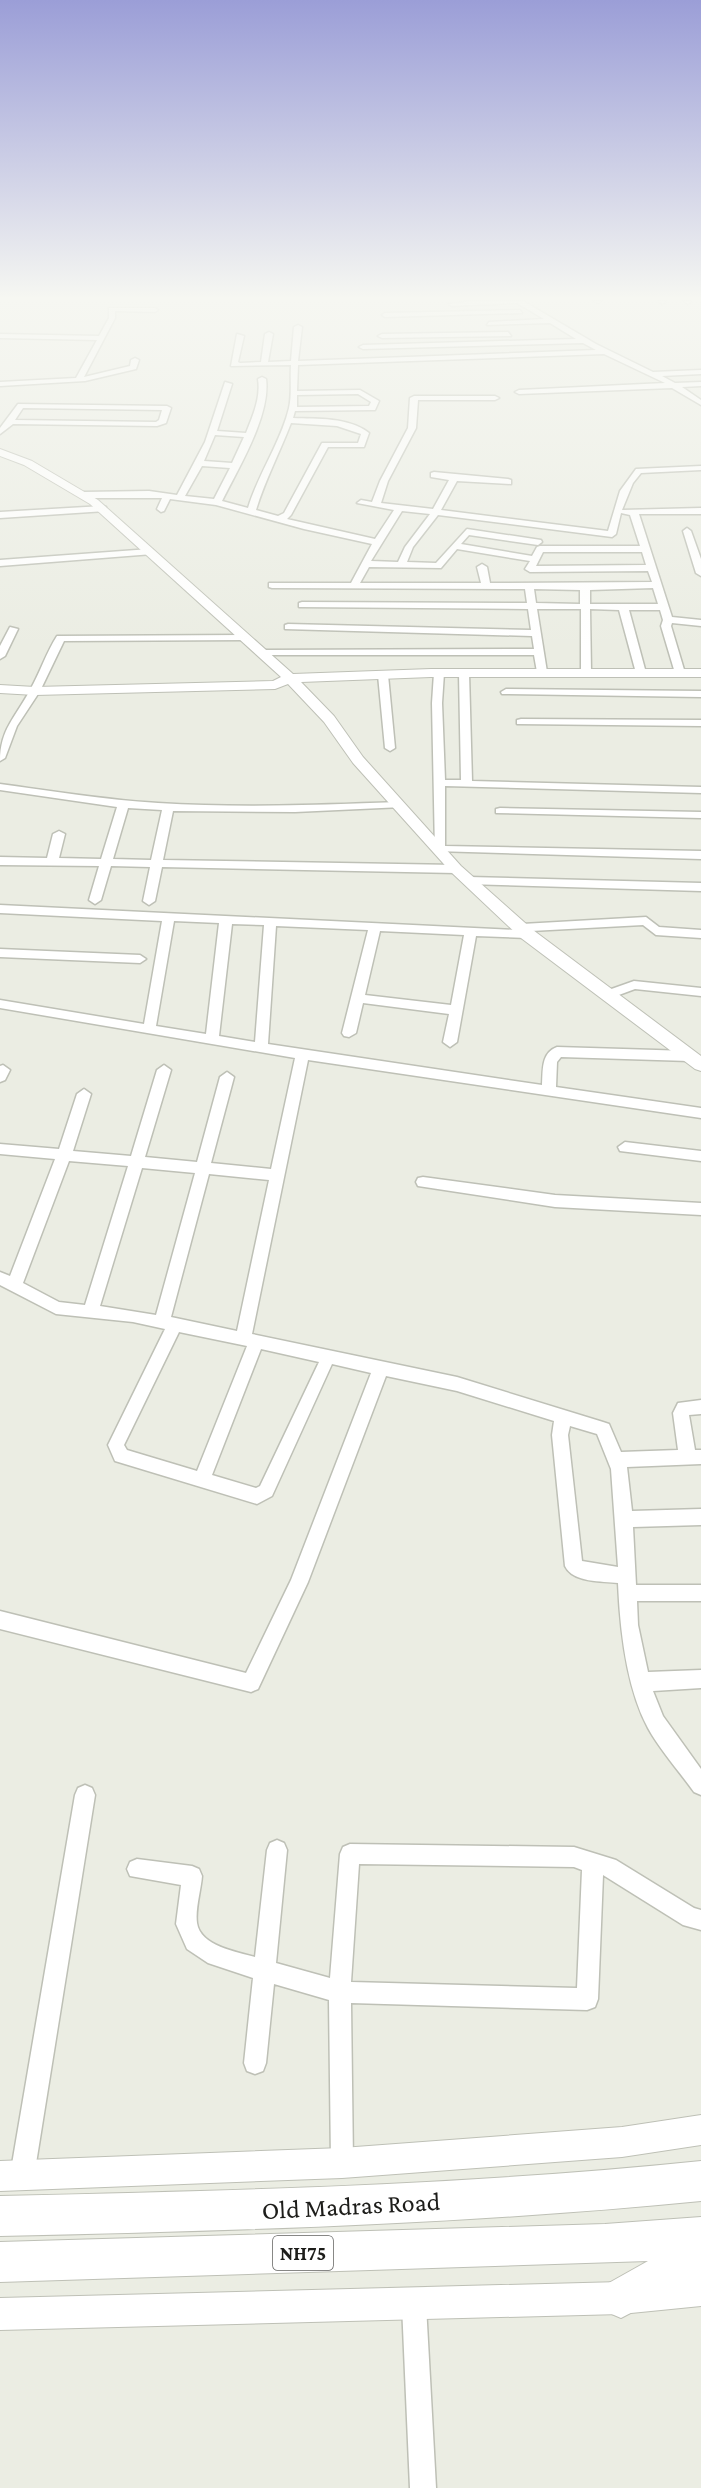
<svg xmlns="http://www.w3.org/2000/svg" width="701" height="2488" viewBox="0 0 701 2488" font-family="'Crimson Pro',serif">
	<style>
		.lines { fill: none; stroke-linecap: round; stroke-linejoin: round }
		.minor-casing { stroke: #bec0b6; stroke-width: 3 }
		.tertiary-casing { stroke: #bec0b6; stroke-width: 2 }
		.trunk-casing { stroke: #bec0b6; stroke-width: 2 }
		.minor { fill: #fff; fill-rule: evenodd }
		.tertiary { fill: #fff; fill-rule: evenodd }
		.trunk { fill: #fff; fill-rule: evenodd }
		.labels { text-anchor: middle; dominant-baseline: central; stroke-width: 6; stroke-linejoin: round; paint-order: stroke }
		.shield { fill: #fff; stroke: #61615f; stroke-width: 1.5 }
		.shield-label { font-size: 20px; font-weight: bold; fill: #1d1d1a }
		.near-street-label { font-size: 26px; fill: #1d1d1a; stroke: #fff }
	</style>
	<rect width="100%" height="100%" fill="#ebede3"/>
	<g class="lines">
		<defs>
			<path id="minor" d="M472 301H523L596 344 653 372 701 370V374L662 376 675 383 701 382V386L682 387 701 400V405L672 388 519 394 515 392 519 390 665 383 604 354 298 365 297 391 360 390 379 401 375 410H372L295 411 293 418C317 419 349 417 369 433L364 447H328L291 515 287 519 375 539 394 510 357 503 361 500 372 502 380 481 408 428 410 398 414 396H495L499 398 495 400H418L416 428 388 481 381 503 433 509 449 480 431 477V473L434 472 508 479 511 480V484L457 481 441 510 608 531 620 491 636 469 701 466V470L641 473 633 483 622 510 701 508V514H639L672 617 701 620V626L672 623 671 626 685 673 684 675 675 673 661 626 663 620 660 610H629L646 673 641 676 636 673 619 610 590 609 591 672 586 675 581 672V609H537L547 672 542 675 537 672 534 655H259L257 653 262 650 534 649 532 636 285 629V625L288 624 531 630 528 609 299 607V603L302 602 527 603 525 589 272 588 269 587V583H351L372 544 304 529 216 505 170 499 164 511 161 512 157 509 162 498H83L79 495 83 492 149 491 177 495 205 442 225 382 232 384 217 431 246 433C253 415 261 398 258 379L262 377 266 379C271 415 238 469 222 501L248 508C258 474 281 442 289 408 292 395 290 379 291 365L231 366 237 334 244 336 238 362 240 363 261 362 265 334 269 332 273 334 268 362 291 361 294 327 298 325 302 327 298 361 596 350 583 343 363 349 359 347 363 345 576 339 550 323 487 325 489 322 544 319 517 303 452 306 449 304ZM358 394 371 402 369 406 297 407V395ZM291 423 337 426 361 434 358 443H322L284 513 278 516 256 510C265 480 280 452 291 423ZM215 435 244 437 232 463 204 461ZM202 466 230 468 214 499 185 496ZM402 511 430 514 405 547 398 562 371 561ZM621 513 630 515 640 546H540L537 547 532 556 461 544 469 535 538 545 542 542 541 540 467 529 436 563 407 562 413 547 438 515 612 537 616 534ZM457 549 530 561 525 569 530 572 648 571 652 582 490 583 487 567 482 564 477 567 481 583H360L369 567 441 568ZM543 552H642L646 565 536 566ZM653 588 658 604H590V590ZM534 589 580 590V604L536 603Z
				M594 301H601L598 303Z
				M659 301H665V302L662 304Z
				M684 301H691V302L688 304Z
				M109 308H155L158 310 155 312 115 311V318L84 377 130 366 131 360 135 358 139 360 136 369 85 381 0 386V382L76 378 97 340 0 338V334L99 336 109 318Z
				M520 310 522 313 385 317 382 315 385 313Z
				M508 332 511 336 382 338 378 336 382 334Z
				M18 404 167 406 171 408 166 423 157 426 13 424 0 434V428ZM23 408 162 410 159 420 156 422 15 420Z
				M103 506 106 507V511L0 518V512Z
				M687 528 691 531 701 559V576L696 573 683 531Z
				M150 549 153 550V554L0 566V560Z
				M10 627 18 629 5 656 0 659V646Z
				M244 635 249 638 247 640 64 641 40 691 17 726 5 758 0 761C0 729 16 717 30 690 40 673 46 653 57 636Z
				M464 670 469 673 472 781 701 787V793L445 786V846L701 851V859L435 851 432 703 434 673 439 670 444 673 442 703 445 780H461L459 673Z
				M383 672 388 675 395 748 390 751 385 748 378 675Z
				M506 689 701 691V697L502 694 501 692Z
				M521 719 701 720V726L517 724V720Z
				M0 784C53 791 105 800 158 803 238 808 319 805 399 802L403 803V807L295 812 173 811 163 860 456 865 462 869 456 873 162 867 155 901 149 905 143 901 150 867 111 866 101 900 95 904 89 900 99 866 0 865V857L47 858 53 834 59 831 65 834 59 858 101 859 117 807 0 790ZM128 808 162 810 151 860 113 859Z
				M500 808 701 812V818L496 813V809Z
				M469 877 701 883V891L465 884V878Z
				M0 905 517 930 518 925 522 924 646 917 659 927 701 930V938L656 935 643 925 531 931V937L527 938 476 936 457 1042 450 1047 443 1042 449 1014 363 1003 356 1033 349 1037 344 1036 342 1033 368 930 276 926 268 1044 542 1085C543 1070 541 1053 557 1047L689 1051 696 1056 689 1061 561 1057 557 1062 556 1087 701 1108V1118L308 1060 252 1334 457 1377 603 1422 609 1424 621 1452 678 1450 673 1413 678 1403 701 1400V1414L689 1415 695 1450H701V1464L627 1467 632 1511 701 1509V1525L633 1527 636 1585H701V1601H637L638 1625 648 1672 701 1670V1688L653 1691 663 1716 701 1769V1795L694 1792C679 1771 660 1750 648 1728 626 1687 620 1629 618 1583 602 1581 573 1583 565 1566L552 1435 554 1421 457 1391 386 1376 308 1582 258 1689 251 1692 0 1629V1611L246 1673 291 1580 371 1373 332 1364 272 1496 257 1504 115 1461 108 1445 165 1329 133 1322 56 1314 0 1285V1272L10 1276 55 1159 0 1154V1144L59 1149 77 1094 84 1089 91 1094 73 1151 131 1156 157 1070 164 1065 171 1070 145 1157 197 1162 220 1077 227 1072 234 1077 211 1163 271 1169 295 1058 0 1008V1000L144 1024 162 921 0 913ZM174 921 219 923 206 1034 156 1026ZM232 924 264 925 255 1042 219 1036ZM380 931 464 935 451 1005 365 995ZM69 1161 128 1166 85 1305 59 1302 23 1283ZM142 1168 195 1173 156 1315 100 1306ZM209 1174 269 1180 237 1331 171 1317ZM179 1332 247 1346 197 1471 127 1450 124 1445ZM261 1349 319 1362 260 1486 256 1488 212 1475ZM570 1426 597 1434 611 1469 618 1567 582 1561 568 1435Z
				M0 949 140 955 146 959 140 963 0 957Z
				M634 981 701 988V996L635 989 608 999 602 995 603 992Z
				M3 1065 10 1070 5 1080 0 1082V1066Z
				M625 1142 701 1151V1161L620 1151 618 1147Z
				M423 1177 555 1195 701 1203V1215L555 1207 418 1186 416 1182 418 1178Z
				M85 1785 92 1788 95 1795 34 2176 30 2184 22 2188 14 2184 10 2176 75 1795 78 1788Z
				M277 1840 284 1843 287 1850 276 1963 330 1978 340 1854 343 1847 350 1844 574 1847 616 1860 694 1908 701 1910V1930L683 1925 603 1875 598 1999 595 2007 587 2010 351 2003 353 2163 350 2171 342 2174 334 2171 331 2163 329 2000 274 1984 266 2063 263 2071 255 2074 247 2071 244 2063 253 1978 208 1963 187 1949 176 1924 181 1885 130 1876 127 1869 130 1862 137 1859 192 1866 199 1869 202 1876C201 1890 195 1909 197 1923 200 1946 237 1952 255 1957L267 1850 270 1843ZM359 1864 574 1867 582 1870 577 1988 351 1982Z
				M414 2293 423 2296 426 2305 436 2488H410L402 2305 405 2296Z"/>
			<path id="tertiary" d="M0 449 32 461 98 500 293 674 431 669H701V677H431L301 682 334 716 363 757 461 866 533 930 701 1056V1071L695 1069 521 938 451 872 353 763 324 722 288 684 275 689 35 695 0 693V685L35 687 273 681 281 677 90 504 24 465 0 456Z
				M701 2115V2145L622 2157 342 2178 0 2191V2161L342 2148 622 2127Z
				M701 2274V2306L621 2314 0 2330V2298L621 2282Z"/>
			<path id="trunk" d="M701 2161V2201C468 2224 234 2231 0 2236V2196C234 2191 468 2185 701 2161Z
				M701 2217V2276L621 2318 607 2312 601 2298 607 2284 648 2261 0 2282V2242L605 2224Z"/>
		</defs>
		<use href="#minor" class="minor-casing"/>
		<use href="#tertiary" class="tertiary-casing"/>
		<use href="#trunk" class="trunk-casing"/>
		<use href="#minor" class="minor"/>
		<use href="#tertiary" class="tertiary"/>
		<use href="#trunk" class="trunk"/>
	</g>
	<linearGradient id="sky" x2="0" y2="1"><stop stop-color="#9b9ed7"/><stop offset="0.46" stop-color="#f6f7f2"/><stop offset="1" stop-color="#f6f7f2" stop-opacity="0"/></linearGradient>
	<rect width="701" height="649" fill="url(#sky)"/>
	<g class="labels">
		<rect class="shield" x="273" y="2236" width="60" height="34" rx="4.5"/>
		<g class="shield-label">
			<text x="303" y="2253">NH75</text>
		</g>
		<g class="near-street-label">
			<text transform="translate(351 2206) rotate(-3)">Old Madras Road</text>
		</g>
	</g>
</svg>
